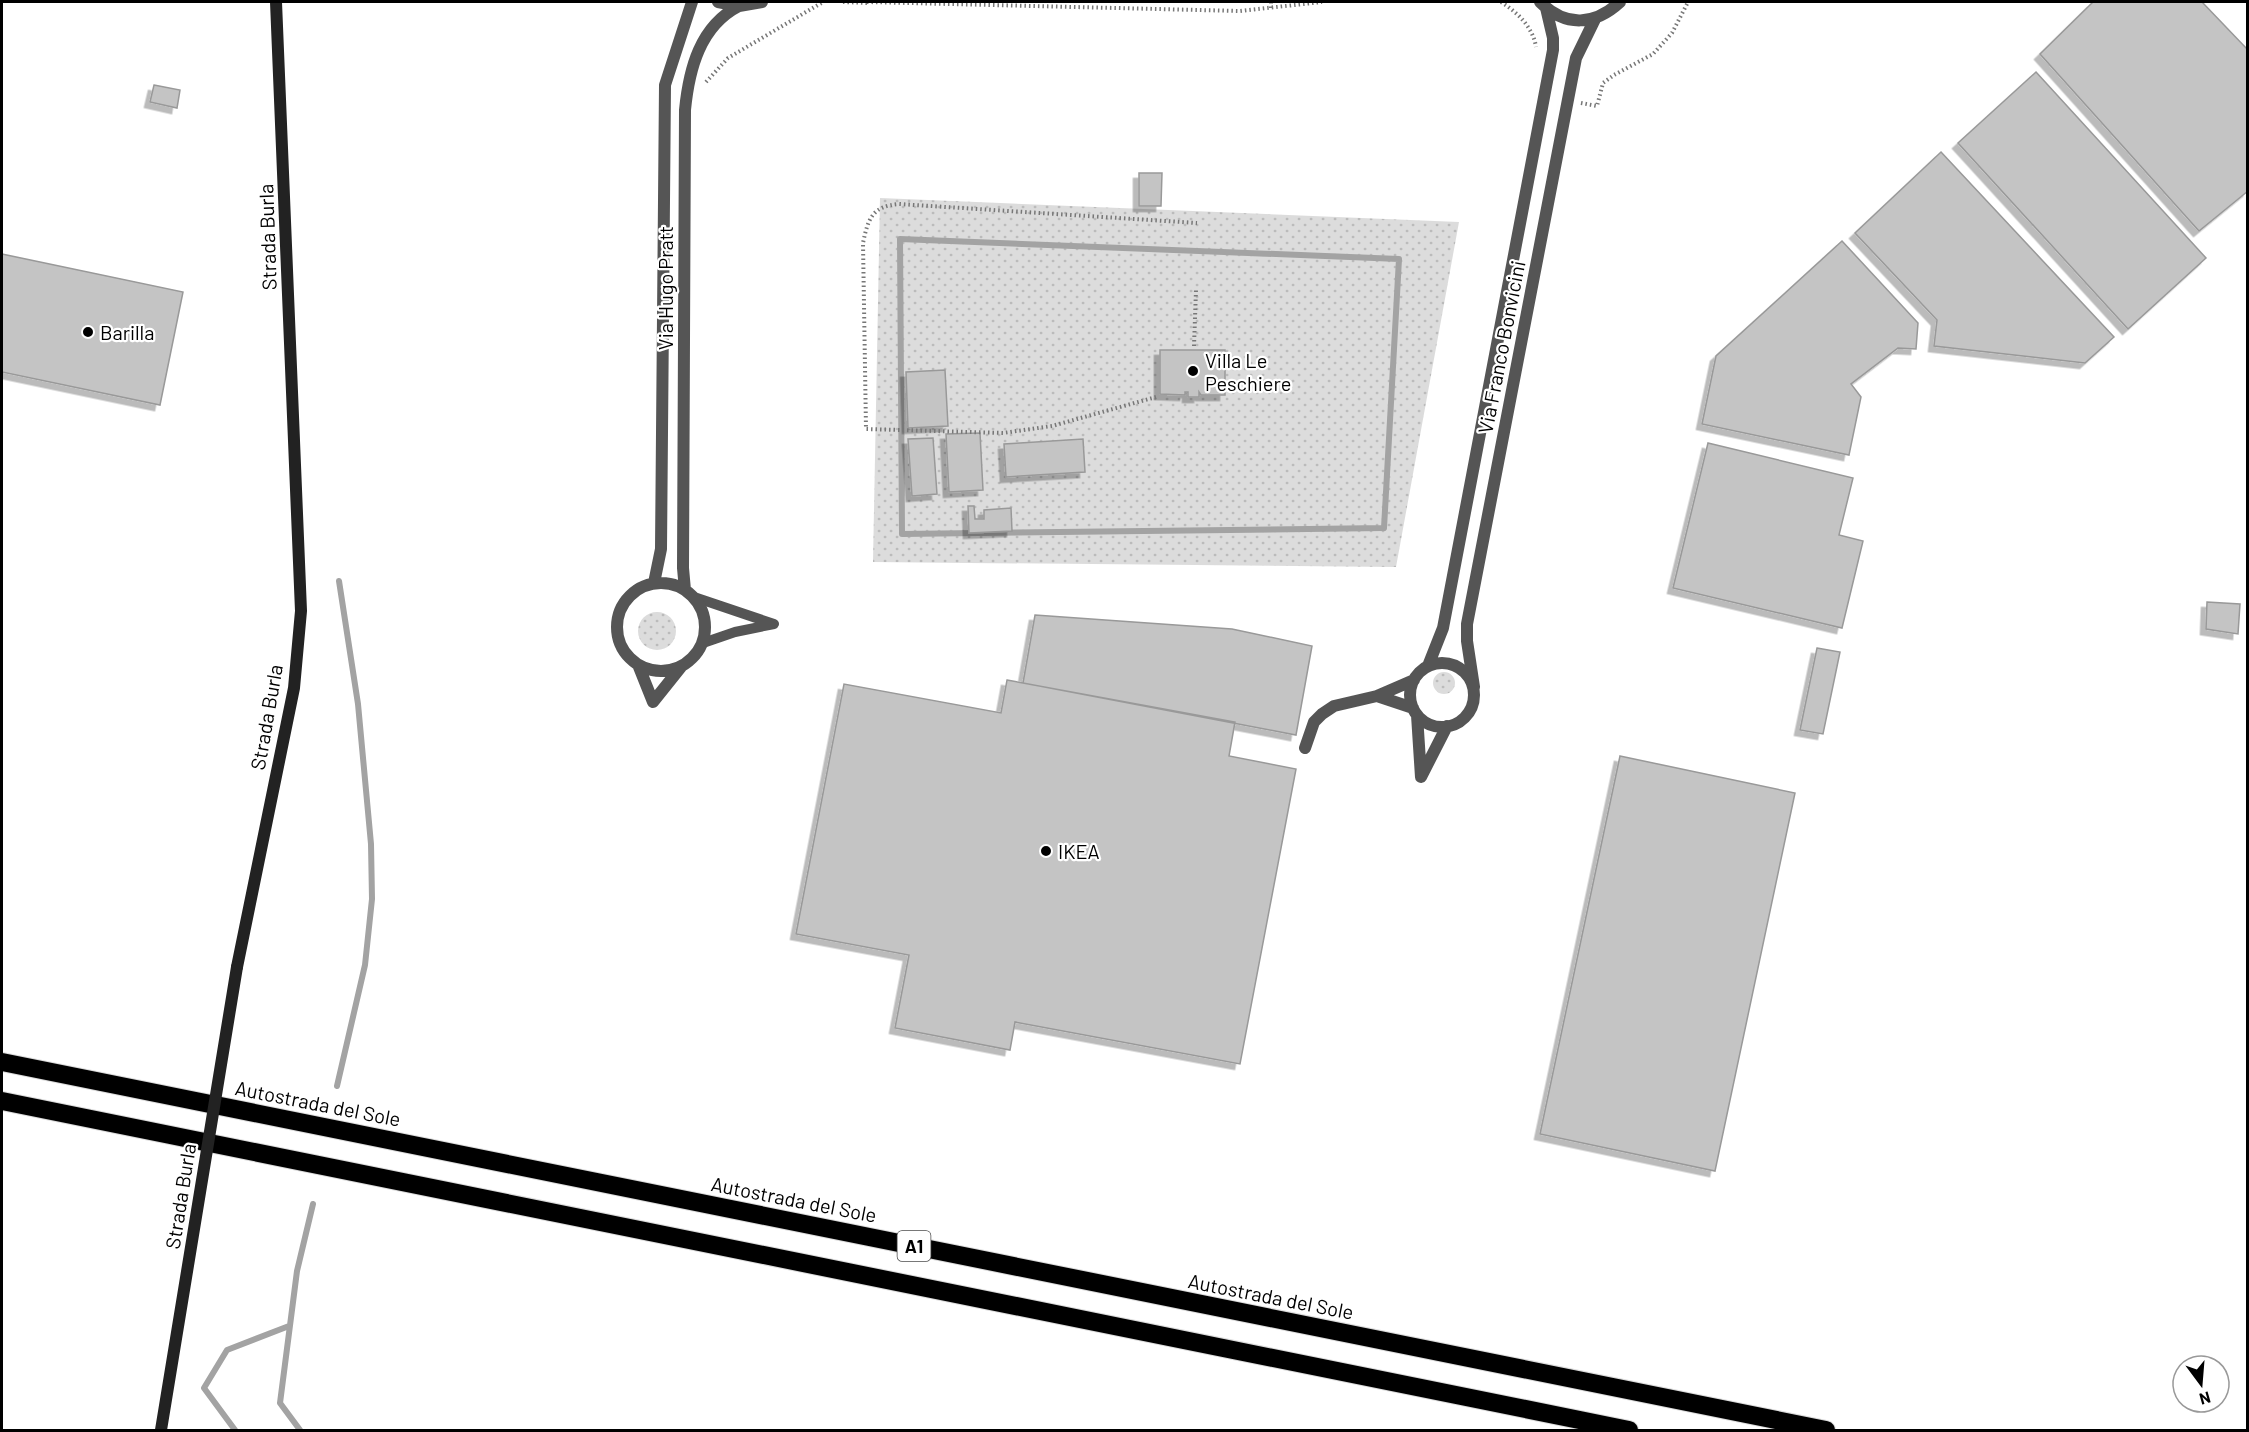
<svg xmlns="http://www.w3.org/2000/svg" width="2249" height="1432" viewBox="0 0 2249 1432" font-family="Barlow,sans-serif">
	<style>
		.grass { fill: url(#grass-dots) }
		.lines { fill: none; stroke-linecap: round; stroke-linejoin: round }
		.stream { stroke: #a3a3a3; stroke-width: 6 }
		.building { fill: #c4c4c4; stroke: #999; stroke-width: 1.5; filter: url(#shadow) }
		.motorway-casing { stroke: #dbdbdb; stroke-width: 20 }
		.path { stroke: #777; stroke-width: 4; stroke-dasharray: 1.5 3; stroke-linecap: butt }
		.service { stroke: #555; stroke-width: 10 }
		.minor { stroke: #555; stroke-width: 12 }
		.secondary { stroke: #222; stroke-width: 12 }
		.motorway { stroke: #000; stroke-width: 18 }
		.secondary-bridge { stroke: #222; stroke-width: 12 }
		.poi-dot { fill: #000; stroke: #fff; stroke-width: 2 }
		.labels { text-anchor: middle; dominant-baseline: central; stroke-width: 4.5; stroke-linejoin: round; paint-order: stroke }
		.shield { fill: #fff; stroke: #4c4c4c; stroke-width: 1.5 }
		.shield-label { font-size: 18px; font-weight: bold; fill: #000 }
		.street-label { font-size: 20px; fill: #000; stroke: #fff }
		.poi-label { font-size: 20px; fill: #000; stroke: #fff; text-anchor: start }
	</style>
	<defs>
		<pattern id="grass-dots" width="8" height="8" patternUnits="userSpaceOnUse" patternTransform="scale(1.5)"><rect width="8" height="8" fill="#dcdcdc"/><path d="M2 2h.1M6 6h.1" fill="none" stroke="#bbb" stroke-width="1.8" stroke-linecap="round"/></pattern>
		<filter id="shadow"><feDropShadow dx="-5.5" dy="5.5" stdDeviation="0" flood-color="#0004"/></filter>
	</defs>
	<rect width="100%" height="100%" fill="#fff"/>
	<path class="grass" d="M880 198 1459 222 1396 567 873 562Z
		M638 631a19 19 0 1 1 38 0a19 19 0 1 1-38 0Z
		M1433 683a11 11 0 1 1 22 0a11 11 0 1 1-22 0Z"/>
	<g class="lines">
		<path class="stream" d="M900 239 1399 259 1384 528 902 534Z
			M337 1086 365 965 372 899 371 844 358 704 339 581
			M235 1430 204 1388 227 1350 289 1326
			M300 1430 280 1403 297 1271 313 1204"/>
	</g>
	<path class="building" d="M2093 2H2202L2248 50V191L2199 231 2040 54Z
		M2036 72 2206 258 2128 329 1958 143Z
		M154 85 180 90 177 108 150 102Z
		M1941 152 2114 337 2085 363 1934 346 1937 320 1855 233Z
		M1139 173H1162L1161 206H1139Z
		M1842 241 1918 323 1916 349 1898 348 1851 384 1861 397 1849 455 1702 424 1716 356Z
		M2 254 183 292 160 405 2 372Z
		M1160 350H1225V395H1201L1199 392V397H1188V392H1185V395L1160 394Z
		M945 370 948 426 908 428 906 372Z
		M980 433 983 490 949 492 946 434Z
		M933 438 937 494 912 496 908 439Z
		M1083 439 1085 472 1006 477 1004 444Z
		M1708 443 1853 478 1839 535 1863 541 1842 628 1673 588Z
		M968 506H974L975 519H984V510L1011 508 1012 531 969 533Z
		M2207 602 2240 604 2238 634 2206 629Z
		M1035 615 1232 629 1312 646 1296 735 1023 683Z
		M1817 648 1840 652 1823 734 1800 730Z
		M1007 680 1235 722 1229 756 1296 769 1240 1064 1015 1022 1010 1050 895 1028 909 955 796 934 844 684 1001 713Z
		M1620 756 1795 793 1715 1171 1540 1134Z"/>
	<g class="lines">
		<defs>
			<path id="motorway" d="M2 1062 1826 1430
				M2 1101 1629 1430"/>
		</defs>
		<use href="#motorway" class="motorway-casing"/>
		<path class="path" d="M843 2 867 3
			M867 2 1240 11 1322 2
			M1271 2V8
			M1501 2C1517 12 1533 27 1536 47
			M706 82 728 58 823 2
			M1581 103 1597 106 1603 83 1614 75 1653 54 1672 33 1688 2
			M1194 346 1196 290
			M1156 397 1052 426 1003 433 866 429 863 243C868 219 872 206 899 204L1197 223"/>
		<path class="service" d="M694 597 774 624 735 632 703 643"/>
		<path class="minor" d="M718 2 739 6 762 2
			M1540 2C1566 28 1595 25 1620 2
			M617 627a44 44 0 1 1 88 0a44 44 0 1 1-88 0Z
			M654 583 661 549 665 85 692 2
			M685 590 683 568 685 110C689 69 700 26 739 6
			M1410 695a32 32 0 1 1 64 0a32 32 0 1 1-64 0Z
			M1428 666 1443 628 1553 50V38L1546 8
			M639 667 653 702 681 667
			M1474 687 1467 641V624L1576 58 1595 19
			M1377 696 1413 708
			M1417 715 1421 777 1447 726
			M1305 748 1314 722 1322 714 1334 706 1377 696 1414 680"/>
		<path class="secondary" d="M237 967 294 688 301 611 276 2"/>
		<use href="#motorway" class="motorway"/>
		<path class="secondary-bridge" d="M161 1430 237 967"/>
	</g>
	<g class="poi-dot">
		<circle cx="88" cy="332" r="6"/>
		<circle cx="1193" cy="371" r="6"/>
		<circle cx="1046" cy="851" r="6"/>
	</g>
	<g class="labels">
		<rect class="shield" x="897.5" y="1231" width="33" height="30" rx="4.5"/>
		<g class="shield-label">
			<text x="914" y="1246">A1</text>
		</g>
		<g class="street-label">
			<text transform="translate(267 237) rotate(-92)">Strada Burla</text>
			<text transform="translate(665 288) rotate(-90)">Via Hugo Pratt</text>
			<text transform="translate(1501 347) rotate(-79)">Via Franco Bonvicini</text>
			<text transform="translate(266 717) rotate(-80)">Strada Burla</text>
			<text transform="translate(318 1103) rotate(11)">Autostrada del Sole</text>
			<text transform="translate(180 1196) rotate(-81)">Strada Burla</text>
			<text transform="translate(794 1199) rotate(11)">Autostrada del Sole</text>
			<text transform="translate(1271 1296) rotate(11)">Autostrada del Sole</text>
		</g>
		<g class="poi-label">
			<text x="100" y="332">Barilla</text>
			<text x="1205" y="360">Villa Le<tspan x="1205" dy="23">Peschiere</tspan></text>
			<text x="1058" y="851">IKEA</text>
		</g>
	</g>
	<rect width="2249" height="1432" fill="none" stroke="#000000" stroke-width="6"/>
	<g transform="translate(2201 1384) rotate(164)"><circle r="28" fill="#ffffff" stroke="#999999" stroke-width="1.5"/>
	<path d="M0-4.5L10 22L0 15L-10 22Z" fill="#000000"/>
	<text y="-9" font-size="16" font-weight="bold" text-anchor="middle" fill="#000000">N</text>
	</g>
</svg>
